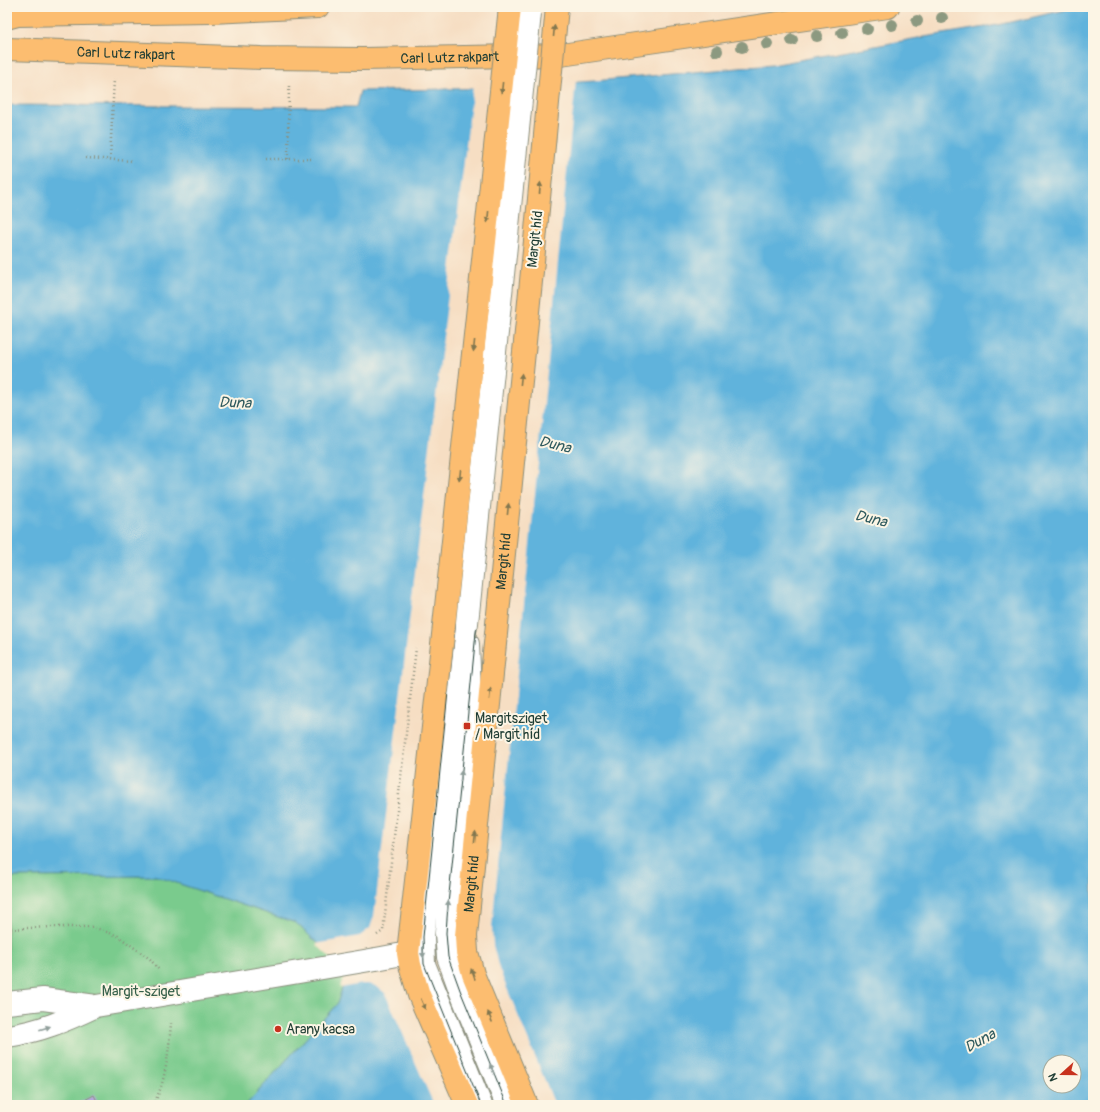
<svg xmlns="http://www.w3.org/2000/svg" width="1100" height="1112" viewBox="0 0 1100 1112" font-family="Pangolin,sans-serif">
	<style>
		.green { fill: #7acb8d; stroke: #4c8460 }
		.water { fill: #60b3dc; stroke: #407888; fill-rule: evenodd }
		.pier { fill: #f6dec3 }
		.building { fill: #b09fde }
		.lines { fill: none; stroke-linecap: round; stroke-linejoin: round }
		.minor-casing { stroke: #8a8e7c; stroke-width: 24 }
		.major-casing { stroke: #8a8e7c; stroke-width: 24 }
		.path { stroke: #8a8e7c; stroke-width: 2.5; stroke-dasharray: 1 3; stroke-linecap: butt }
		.minor { stroke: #fff; stroke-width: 22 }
		.major { stroke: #fcbd6f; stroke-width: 22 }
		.tram { stroke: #1f3d34; stroke-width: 1 }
		.minor-bridge-casing { stroke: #8a8e7c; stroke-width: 24; stroke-linecap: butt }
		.major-bridge-casing { stroke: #8a8e7c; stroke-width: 24; stroke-linecap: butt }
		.path-bridge { stroke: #8a8e7c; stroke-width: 2.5; stroke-dasharray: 1 3; stroke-linecap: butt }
		.minor-bridge { stroke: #fff; stroke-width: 22 }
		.major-bridge { stroke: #fcbd6f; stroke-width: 22 }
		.tree { fill: #8c9980 }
		.oneway { fill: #82774f }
		.oneway2 { fill: #8f9e9a }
		.poi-dot { fill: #c8321e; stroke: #fcf5e5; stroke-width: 1.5 }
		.labels { text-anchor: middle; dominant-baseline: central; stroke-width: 4; stroke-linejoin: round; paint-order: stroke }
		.street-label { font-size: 14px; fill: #1f3d34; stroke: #fcf5e5 }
		.poi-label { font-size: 14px; fill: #1f3d34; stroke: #fcf5e5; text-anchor: start }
		.park-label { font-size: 14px; fill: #36604a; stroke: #fcf5e5 }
		.water-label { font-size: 15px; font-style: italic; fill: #2f5a5e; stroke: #fcf5e5 }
	</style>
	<rect width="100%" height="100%" fill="#fcf5e5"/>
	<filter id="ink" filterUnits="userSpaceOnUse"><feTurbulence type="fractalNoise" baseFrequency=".025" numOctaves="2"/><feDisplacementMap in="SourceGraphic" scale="8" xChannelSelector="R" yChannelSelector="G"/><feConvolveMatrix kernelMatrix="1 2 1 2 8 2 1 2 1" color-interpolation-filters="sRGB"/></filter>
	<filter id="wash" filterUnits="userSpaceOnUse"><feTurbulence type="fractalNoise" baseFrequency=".012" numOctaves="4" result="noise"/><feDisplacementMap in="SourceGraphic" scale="16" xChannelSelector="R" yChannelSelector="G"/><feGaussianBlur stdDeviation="0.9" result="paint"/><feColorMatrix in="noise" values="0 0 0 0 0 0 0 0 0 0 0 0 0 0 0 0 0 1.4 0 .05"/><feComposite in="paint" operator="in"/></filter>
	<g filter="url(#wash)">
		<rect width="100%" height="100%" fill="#f6dec3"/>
		<path class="green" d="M156 876 296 923 348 971 337 1004 246 1105H7V877Z"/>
		<path class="water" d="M1079 7H1093V1105H246L337 1004 348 971 296 923 156 876 7 877V105L356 107 360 91 490 88 594 81 772 65 918 38 998 25ZM1050 1062H1074V1086H1050Z"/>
		<path class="pier" d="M576 80 492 927 493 945 499 969 555 1105H434L385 993 376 986 368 984H361L340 988 345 972 316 944 360 936 370 928 374 916 473 86Z"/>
		<g id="blocks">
			<path class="building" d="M94 1095 99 1105H75Z"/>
		</g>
	</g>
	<g filter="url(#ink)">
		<use href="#blocks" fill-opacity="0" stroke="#8a8e7c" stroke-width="1"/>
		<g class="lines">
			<defs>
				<path id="minor" d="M467 623 448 692 423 937 424 964 481 1105
					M468 644 470 693 448 904 446 933 448 957 460 990 507 1105
					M376 959 408 953
					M7 1003 43 999 96 1006
					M7 1036C39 1032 67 1020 96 1006"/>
				<g id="major">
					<path d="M7 18 18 15 211 12 318 7"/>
					<path id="s1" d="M7 49 261 58 363 59 561 55 888 7"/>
					<path d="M437 691 408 953 410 965 419 995 467 1105"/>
					<path id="s2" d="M527 1105 473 974 467 952 466 936 535 241"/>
				</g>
			</defs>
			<use href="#minor" class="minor-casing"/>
			<use href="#major" class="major-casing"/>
			<path class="path" d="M86 158 132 161
				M110 159 114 79
				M266 159H314
				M288 159 289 84
				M7 929 51 927H93L118 936 150 959 159 970
				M153 1105C166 1083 169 1049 171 1023"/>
			<use href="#minor" class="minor"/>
			<use href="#major" class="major"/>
			<path class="tram" d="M481 1105 424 964 423 937 448 692 524 7
				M507 1105 460 990 448 957 446 933 448 904 470 693 538 7"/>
			<defs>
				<path id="minor-bridge" d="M467 623 530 13
					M96 1006 376 959"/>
				<path id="major-bridge" d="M535 241 557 7
					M437 691 510 7"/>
			</defs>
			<use href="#minor-bridge" class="minor-bridge-casing"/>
			<use href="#major-bridge" class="major-bridge-casing"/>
			<path class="path-bridge" d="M377 935 383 931 416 648"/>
			<use href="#minor-bridge" class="minor-bridge"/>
			<use href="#major-bridge" class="major-bridge"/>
		</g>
		<g class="tree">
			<circle cx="942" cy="18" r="6"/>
			<circle cx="917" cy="21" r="6"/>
			<circle cx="892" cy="25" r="6"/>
			<circle cx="867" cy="29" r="6"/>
			<circle cx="842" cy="33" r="6"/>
			<circle cx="817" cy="36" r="6"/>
			<circle cx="792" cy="40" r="6"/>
			<circle cx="767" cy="44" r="6"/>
			<circle cx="742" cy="47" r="6"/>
			<circle cx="717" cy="51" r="6"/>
		</g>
		<defs><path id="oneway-solid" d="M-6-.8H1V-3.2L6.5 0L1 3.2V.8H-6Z"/></defs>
		<g class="oneway">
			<use href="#oneway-solid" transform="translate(554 31) rotate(-85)"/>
			<use href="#oneway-solid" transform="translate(502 88) rotate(96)"/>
			<use href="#oneway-solid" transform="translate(540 188) rotate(-85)"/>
			<use href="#oneway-solid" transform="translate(488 217) rotate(96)"/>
			<use href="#oneway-solid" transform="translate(474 346) rotate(96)"/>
			<use href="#oneway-solid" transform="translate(521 379) rotate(-84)"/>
			<use href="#oneway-solid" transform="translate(460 475) rotate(96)"/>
			<use href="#oneway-solid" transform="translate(508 509) rotate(-84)"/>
			<use href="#oneway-solid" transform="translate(490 694) rotate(-84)"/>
			<use href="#oneway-solid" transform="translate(475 837) rotate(-84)"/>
			<use href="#oneway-solid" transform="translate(473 974) rotate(-110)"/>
			<use href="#oneway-solid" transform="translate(423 1004) rotate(67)"/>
			<use href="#oneway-solid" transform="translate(490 1017) rotate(-113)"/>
		</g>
		<g class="oneway2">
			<use href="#oneway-solid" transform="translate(461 776) rotate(-84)"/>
			<use href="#oneway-solid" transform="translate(448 906) rotate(-85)"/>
			<use href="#oneway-solid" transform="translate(423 952) rotate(87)"/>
			<use href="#oneway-solid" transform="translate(45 1028) rotate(-18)"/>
			<use href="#oneway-solid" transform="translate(492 1069) rotate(-113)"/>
		</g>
	</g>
	<g class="poi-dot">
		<rect x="463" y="722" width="8" height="8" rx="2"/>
		<circle cx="278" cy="1029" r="4"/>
	</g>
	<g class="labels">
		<g class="street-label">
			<text stroke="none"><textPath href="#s1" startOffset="119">Carl Lutz rakpart</textPath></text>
			<text stroke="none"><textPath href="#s1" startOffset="443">Carl Lutz rakpart</textPath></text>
			<text transform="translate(535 239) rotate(-84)">Margit híd</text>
			<text stroke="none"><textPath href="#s2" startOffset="557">Margit híd</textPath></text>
			<text stroke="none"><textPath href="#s2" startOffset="233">Margit híd</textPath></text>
		</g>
		<g class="poi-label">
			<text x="475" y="718">Margitsziget<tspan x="475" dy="16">/ Margit híd</tspan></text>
			<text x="286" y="1029">Arany kacsa</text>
		</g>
		<g class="park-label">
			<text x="141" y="991">Margit-sziget</text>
		</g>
		<g class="water-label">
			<text transform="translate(235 403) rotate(2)">Duna</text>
			<text transform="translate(555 445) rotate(13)">Duna</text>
			<text transform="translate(871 519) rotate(13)">Duna</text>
			<text transform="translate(980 1041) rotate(-29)">Duna</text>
		</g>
	</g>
	<rect width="1100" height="1112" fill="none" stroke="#fcf5e5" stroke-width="24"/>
	<g transform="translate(1062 1074) rotate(249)"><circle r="19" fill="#fcf5e5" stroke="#a4ab9e"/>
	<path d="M0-3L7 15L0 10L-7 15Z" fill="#c8321e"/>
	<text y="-6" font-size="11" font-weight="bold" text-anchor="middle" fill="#1f3d34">N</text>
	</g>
</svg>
